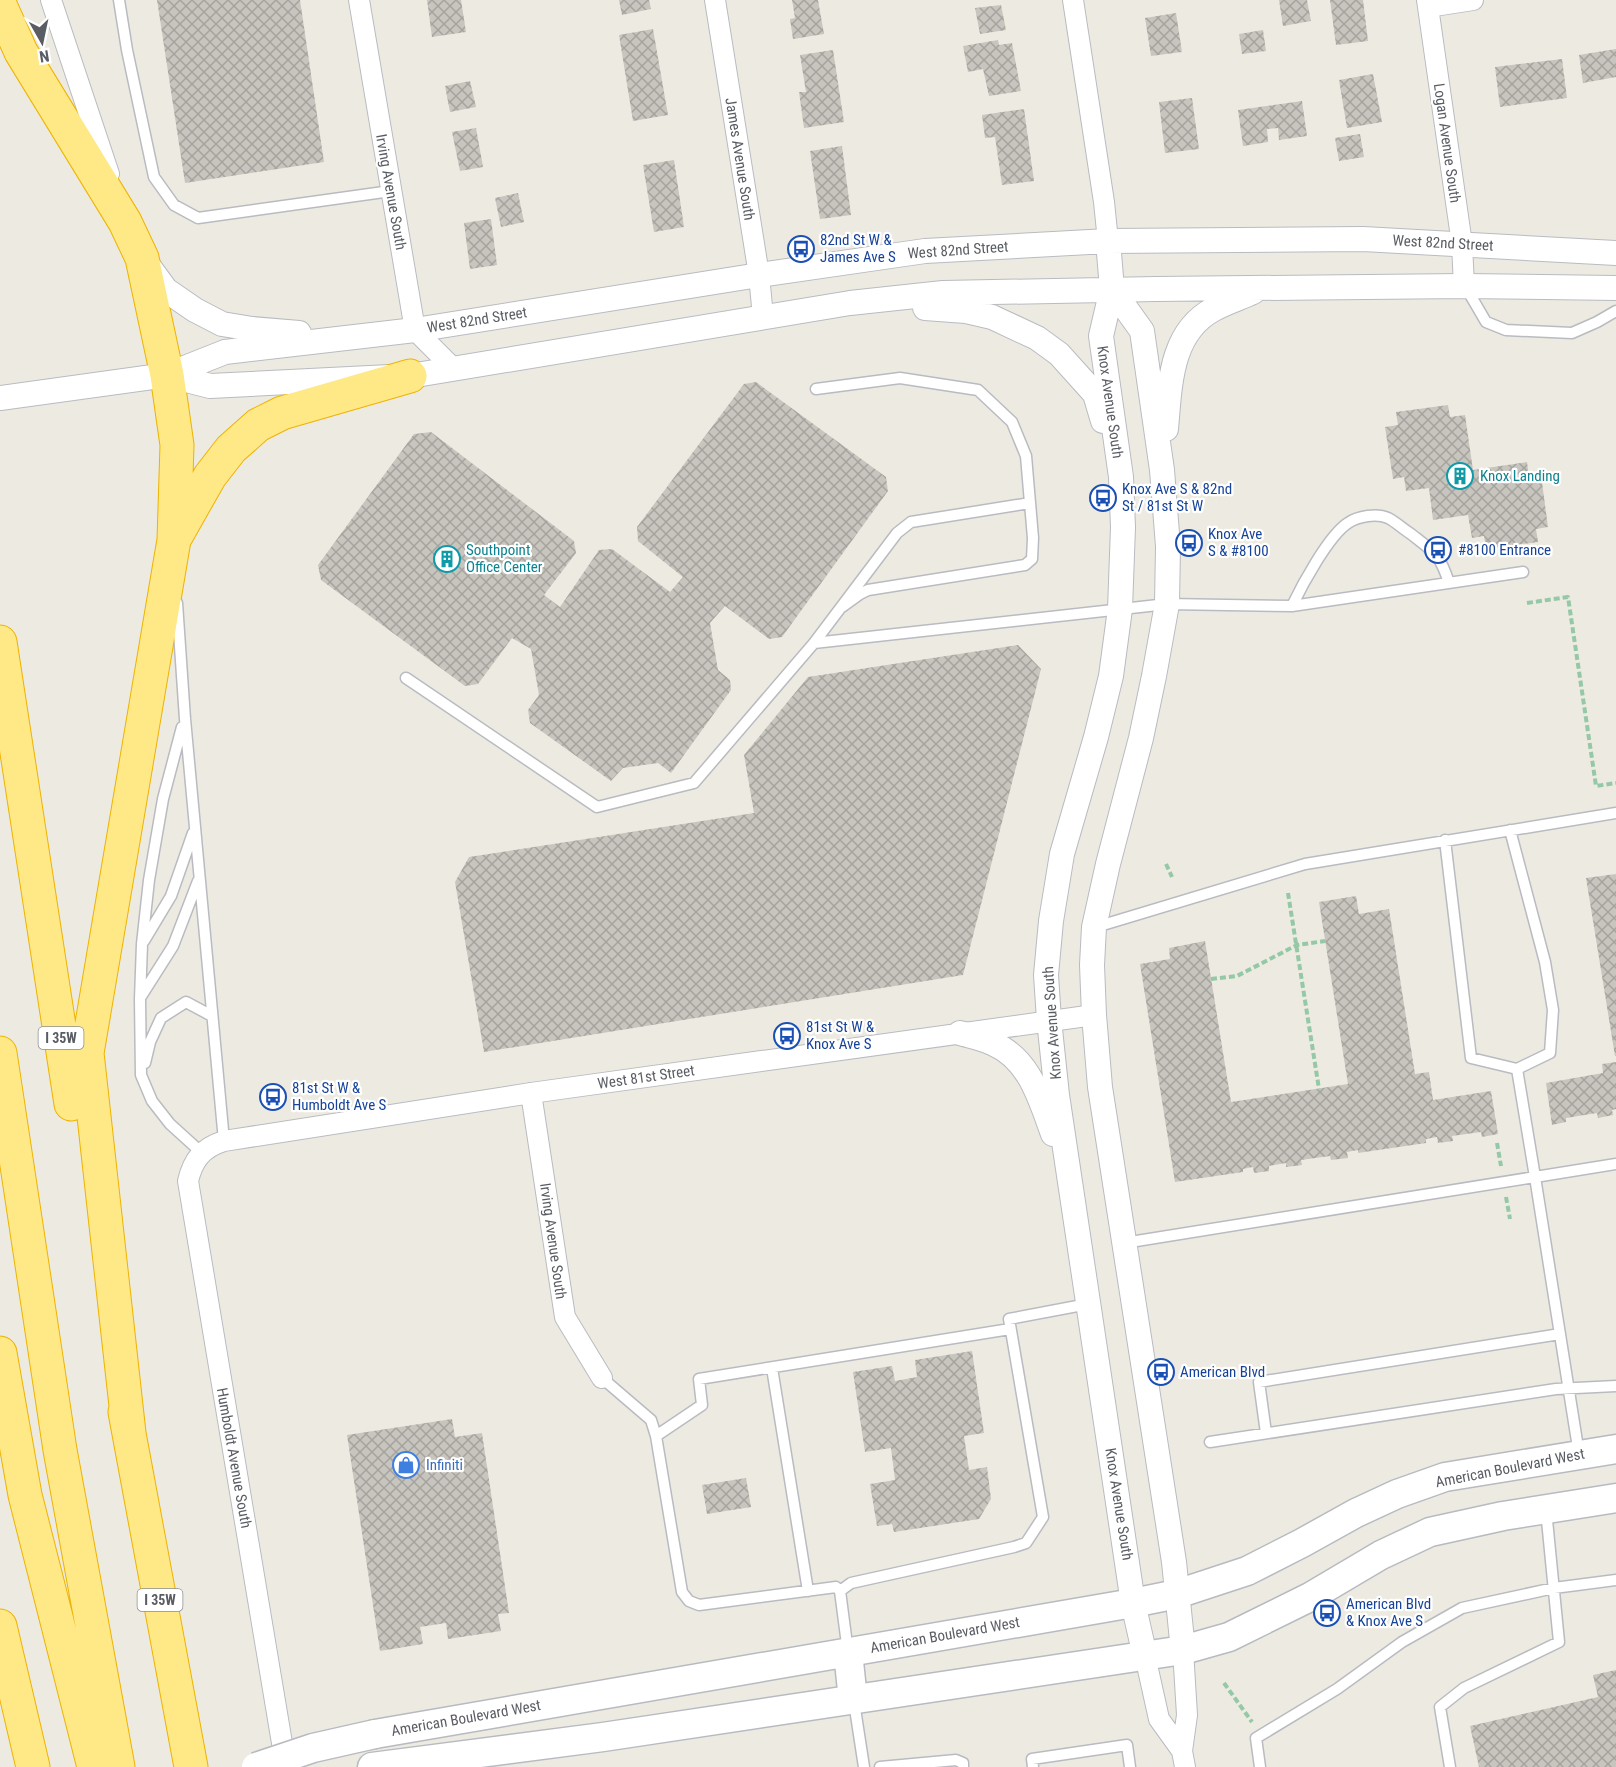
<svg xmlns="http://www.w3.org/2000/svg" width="1616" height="1767" viewBox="0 0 1616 1767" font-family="'Roboto Condensed',sans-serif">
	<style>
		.building { fill: url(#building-cross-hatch) }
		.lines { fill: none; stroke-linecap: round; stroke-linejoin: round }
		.service-casing { stroke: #b9bbc1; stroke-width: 13 }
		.minor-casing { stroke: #b9bbc1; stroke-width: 22 }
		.tertiary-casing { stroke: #b9bbc1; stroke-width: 26 }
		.secondary-casing { stroke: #b7bac0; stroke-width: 31 }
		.motorway-casing { stroke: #eeb300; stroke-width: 35 }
		.path { stroke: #94c8a6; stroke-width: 4; stroke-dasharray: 6 3; stroke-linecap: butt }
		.service { stroke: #fff; stroke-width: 10 }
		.minor { stroke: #fff; stroke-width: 20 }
		.tertiary { stroke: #fff; stroke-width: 24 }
		.secondary { stroke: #fff; stroke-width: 28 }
		.motorway { stroke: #ffe886; stroke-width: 33 }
		.secondary-bridge-casing { stroke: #b7bac0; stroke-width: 31; stroke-linecap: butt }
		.secondary-bridge { stroke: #fff; stroke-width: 28 }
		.labels { text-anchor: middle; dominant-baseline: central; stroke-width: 4.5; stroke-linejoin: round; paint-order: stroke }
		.shield { fill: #fff; stroke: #8b8e92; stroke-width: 1.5 }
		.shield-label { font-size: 14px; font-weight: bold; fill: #595d63 }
		.street-label { font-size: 15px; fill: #595d63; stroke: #fff }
		.transit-label { font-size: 15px; fill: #164399; stroke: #fff; text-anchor: start }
		.culture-label { font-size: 15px; fill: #0d838f; stroke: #fff; text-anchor: start }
		.shop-label { font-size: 15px; fill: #366cbe; stroke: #fff; text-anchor: start }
	</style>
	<defs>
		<pattern id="building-cross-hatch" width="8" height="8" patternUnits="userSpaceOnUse" patternTransform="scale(1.5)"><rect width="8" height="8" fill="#c8c5be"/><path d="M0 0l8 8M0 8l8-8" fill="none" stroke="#a5a39e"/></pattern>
	</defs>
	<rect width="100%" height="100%" fill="#edebe1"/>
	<path class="building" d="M157 0H300L324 162 185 183Z
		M427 0H461L466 32 432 37Z
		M619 0H649L651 9 622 15Z
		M792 0H818L824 34 793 39 790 19 795 18Z
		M1279 0H1307L1311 21 1283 26Z
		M1330 0H1363L1368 41 1336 45Z
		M1001 5 1006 30 980 34 975 8Z
		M1176 13 1182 52 1151 56 1145 18Z
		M653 29 668 115 633 121 619 35Z
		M1263 30 1266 51 1242 54 1239 34Z
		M998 40 999 45 1012 43 1021 91 989 96 983 69 968 72 963 46Z
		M1616 49V77L1583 83 1579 55Z
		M833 50 844 122 804 128 799 92H806L800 55Z
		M1562 59 1567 98 1500 107 1495 67Z
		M1373 74 1382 122 1347 128 1339 80Z
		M470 81 476 107 450 112 445 86Z
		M1192 98 1199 149 1165 153 1159 102Z
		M1302 101 1307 136 1279 140 1278 128 1267 129 1268 142 1243 146 1238 110Z
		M1024 109 1034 181 1002 185 995 137 985 138 982 115Z
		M476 128 483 167 460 171 452 132Z
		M1360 134 1364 157 1339 161 1335 138Z
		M842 146 851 215 820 219 810 151Z
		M674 160 684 227 654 232 643 165Z
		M518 193 524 222 501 227 495 198Z
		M491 219 497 265 470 269 464 223Z
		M756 382 886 477 888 491 782 637 769 639 725 606 710 623 718 670 730 680 731 690 671 773 658 763 623 768 611 781 530 723 528 710 539 695 531 649 512 638 478 684 465 686 321 580 318 565 414 434 431 432 574 541 576 553 544 595 560 607 599 550 612 549 670 592 683 577 638 541 637 527 744 384Z
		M1448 405 1450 417 1465 415 1473 470 1527 462 1529 477 1541 475 1548 527 1536 529 1538 542 1486 549 1484 536 1472 538 1468 515 1433 520 1429 488 1406 491 1404 477 1393 479 1385 427 1398 425 1396 412Z
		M1018 645 1041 669 963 975 484 1052 455 882 469 857 754 813 744 755 808 677Z
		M1616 874V1056H1615L1586 878Z
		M1356 896 1359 914 1389 909 1415 1074 1429 1072 1433 1100 1491 1091 1498 1134 1482 1137 1481 1132 1452 1136 1453 1141 1438 1143 1437 1137 1426 1139V1143L1358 1153V1150L1347 1152 1348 1158 1331 1160 1330 1156 1301 1160 1302 1165 1286 1167V1163L1269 1166V1171L1254 1173 1253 1167 1243 1169V1172L1175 1182 1140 964 1170 959 1169 948 1205 941 1231 1102 1348 1084 1319 902Z
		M1616 1062V1109L1612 1110 1613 1115 1598 1118 1597 1113 1566 1118V1122L1552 1125 1546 1083 1603 1073 1602 1064Z
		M972 1351 984 1433 964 1436 969 1470 987 1467 991 1499 979 1519 894 1532 892 1524 877 1526 870 1484 895 1480 891 1448 865 1452 853 1372 892 1366 895 1381 917 1377 915 1360Z
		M452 1419 455 1437 482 1433 509 1613 498 1614 501 1631 448 1639 446 1623 420 1627 423 1644 380 1651 347 1435Z
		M746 1478 751 1507 707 1514 702 1485Z
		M1616 1670V1767H1479L1470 1726 1598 1697 1593 1675Z"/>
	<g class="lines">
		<defs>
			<path id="service" d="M119 0 127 50 154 177 174 205 198 218 391 191
				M1465 286 1486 322 1506 330 1572 333 1597 322 1616 311
				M816 389 900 378 978 390 1012 422 1026 456 1033 538 1032 559 1025 565 868 590 860 594 842 607
				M177 603 185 719 224 1141
				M1292 606C1302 585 1329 535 1348 523 1358 516 1377 513 1388 518 1396 522 1403 529 1411 534 1434 552 1440 554 1449 583
				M814 643 897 533 911 522 1030 503
				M406 678 597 807 694 783 814 643 1167 604 1292 606 1523 572
				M182 727 163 799 149 880 142 944 140 999 141 1075 152 1101 170 1124 202 1153
				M1445 840 1471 1058 1517 1069 1550 1053 1553 1010 1545 962 1510 830
				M1096 927 1305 864 1616 813
				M144 941 171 896 193 833
				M140 998 173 946 198 881
				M145 1063 150 1042 161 1018 186 1002 212 1016
				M1124 1243 1535 1177 1517 1069
				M772 1368 808 1591
				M602 1378 651 1420 656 1436 682 1592 689 1601 699 1605 836 1587 840 1591 848 1652
				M1266 1433 1259 1382 1560 1334
				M656 1436 702 1405 699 1379 1010 1329
				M1210 1442 1556 1389 1616 1386
				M1579 1454 1535 1177 1616 1164
				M840 1591 851 1583 1014 1547 1026 1543 1043 1517 1009 1319 1088 1304
				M854 1702 864 1767
				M880 1767 956 1760 963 1763V1767
				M1033 1767 1032 1759 1127 1745 1130 1767
				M1260 1767 1256 1738 1337 1689 1402 1642 1462 1608 1554 1588 1616 1580
				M1450 1767 1440 1707 1464 1688 1559 1642 1546 1510"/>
			<path id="minor" d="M51 0 109 174
				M359 0 415 330 454 369
				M715 0 759 275 763 317
				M1073 0 1104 202 1108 241
				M1427 0 1462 244 1464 286
				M1428 7 1473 0
				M531 1093 565 1317 602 1378
				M1183 1650 1187 1715 1182 1751 1185 1767
				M1145 1656 1159 1719 1182 1751
				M286 1767 188 1181C193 1160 202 1148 224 1141L531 1093 1094 1015"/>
			<path id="tertiary" d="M1108 241 1112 289 1101 336 1121 477 1123 527 1120 609 1111 676 1096 737 1062 854 1051 921 1046 975 1049 1020 1057 1095 1133 1603 1145 1656
				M147 264 166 290 195 310 222 324 252 329 299 333
				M1112 289 1142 331 1162 470 1168 546 1167 604 1154 676 1141 738 1108 864 1094 927 1092 965 1094 1015 1100 1087 1174 1562 1183 1650
				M925 308 966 311 992 317 1037 338 1059 354 1095 394 1103 421
				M167 375 210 386 410 376 850 303 943 293 1156 289 1464 286 1616 288
				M0 398 167 375 225 352 415 330 759 275 925 251 1108 241 1363 239 1616 253
				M1166 429C1170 385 1170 332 1214 309 1227 302 1240 298 1253 292
				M960 1033C970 1036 982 1038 992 1043 1030 1059 1040 1099 1053 1134"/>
			<path id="secondary" d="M848 1652 853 1700
				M375 1734 1133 1603 1177 1594 1247 1571 1302 1543 1356 1513 1397 1494 1445 1477 1616 1449
				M372 1767 603 1737 1183 1650 1229 1637 1310 1597 1381 1555 1430 1532 1503 1516 1616 1498"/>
			<path id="motorway" d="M0 5 21 52 125 222 142 258 167 375 177 445 174 540 87 1053 129 1433
				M176 536 210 476 231 449 258 425 282 413 410 376
				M0 642 71 1104
				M0 1053 60 1450 118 1767
				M0 1353 25 1495 94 1767
				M125 1412 191 1767
				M0 1626 33 1767"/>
		</defs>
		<use href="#service" class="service-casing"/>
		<use href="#minor" class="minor-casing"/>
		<use href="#tertiary" class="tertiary-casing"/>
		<use href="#secondary" class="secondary-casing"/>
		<use href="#motorway" class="motorway-casing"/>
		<path class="path" d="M1527 603 1568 597 1596 786 1616 783
			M1166 864 1172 877
			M1288 893 1319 1089
			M1211 979 1237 976 1297 945 1325 941
			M1497 1143 1501 1166
			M1506 1197 1510 1219
			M1224 1683 1252 1722"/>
		<use href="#service" class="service"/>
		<use href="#minor" class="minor"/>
		<use href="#tertiary" class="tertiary"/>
		<use href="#secondary" class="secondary"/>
		<use href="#motorway" class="motorway"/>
		<defs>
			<path id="secondary-bridge" d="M256 1767 313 1748 375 1734"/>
		</defs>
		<use href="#secondary-bridge" class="secondary-bridge-casing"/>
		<use href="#secondary-bridge" class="secondary-bridge"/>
	</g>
	<defs>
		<symbol id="bus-ring" viewBox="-11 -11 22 22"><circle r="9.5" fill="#fff" stroke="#1a4fb4" stroke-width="1.5"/><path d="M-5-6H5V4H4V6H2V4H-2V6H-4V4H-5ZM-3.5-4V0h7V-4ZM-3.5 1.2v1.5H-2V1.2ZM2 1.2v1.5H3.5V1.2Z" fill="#1a4fb4"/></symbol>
		<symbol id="building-ring" viewBox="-11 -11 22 22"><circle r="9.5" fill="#fff" stroke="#0f9aa8" stroke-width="1.5"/><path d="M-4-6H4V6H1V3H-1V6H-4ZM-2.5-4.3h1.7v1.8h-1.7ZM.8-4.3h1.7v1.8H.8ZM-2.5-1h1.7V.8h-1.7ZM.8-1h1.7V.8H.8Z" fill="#0f9aa8"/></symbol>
		<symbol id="shop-ring" viewBox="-11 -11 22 22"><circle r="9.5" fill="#fff" stroke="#3f7fe0" stroke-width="1.5"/><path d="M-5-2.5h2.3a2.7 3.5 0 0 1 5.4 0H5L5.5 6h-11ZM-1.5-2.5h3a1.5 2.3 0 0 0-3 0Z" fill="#3f7fe0"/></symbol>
	</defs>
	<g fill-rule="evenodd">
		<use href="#bus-ring" x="786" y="234" width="30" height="30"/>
		<use href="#building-ring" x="1445" y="461" width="30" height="30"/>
		<use href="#bus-ring" x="1088" y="483" width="30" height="30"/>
		<use href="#bus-ring" x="1174" y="528" width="30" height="30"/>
		<use href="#bus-ring" x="1423" y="535" width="30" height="30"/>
		<use href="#building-ring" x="432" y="544" width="30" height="30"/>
		<use href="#bus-ring" x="772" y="1021" width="30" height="30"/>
		<use href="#bus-ring" x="258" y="1082" width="30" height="30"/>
		<use href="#bus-ring" x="1146" y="1357" width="30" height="30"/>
		<use href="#shop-ring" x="391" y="1450" width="30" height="30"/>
		<use href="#bus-ring" x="1312" y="1598" width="30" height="30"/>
	</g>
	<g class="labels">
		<g class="shield">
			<rect x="38.5" y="1027" width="45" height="22" rx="4.5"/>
			<rect x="137.5" y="1589" width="45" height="22" rx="4.5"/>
		</g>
		<g class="shield-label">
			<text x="61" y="1038">I 35W</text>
			<text x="160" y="1600">I 35W</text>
		</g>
		<g class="street-label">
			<text transform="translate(1447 143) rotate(82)">Logan Avenue South</text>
			<text transform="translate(740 159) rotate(81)">James Avenue South</text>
			<text transform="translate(391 192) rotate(80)">Irving Avenue South</text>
			<text transform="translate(1443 243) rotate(3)">West 82nd Street</text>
			<text transform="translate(958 250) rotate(-4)">West 82nd Street</text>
			<text transform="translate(477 320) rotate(-9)">West 82nd Street</text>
			<text transform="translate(1110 402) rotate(82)">Knox Avenue South</text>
			<text transform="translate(1052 1023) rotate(-94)">Knox Avenue South</text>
			<text transform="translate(646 1077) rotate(-8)">West 81st Street</text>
			<text transform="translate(553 1241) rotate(82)">Irving Avenue South</text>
			<text transform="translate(234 1458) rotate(80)">Humboldt Avenue South</text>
			<text transform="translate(1510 1468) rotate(-11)">American Boulevard West</text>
			<text transform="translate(1119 1504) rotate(81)">Knox Avenue South</text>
			<text transform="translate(945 1635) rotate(-10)">American Boulevard West</text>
			<text transform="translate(466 1718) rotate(-10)">American Boulevard West</text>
		</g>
		<g class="transit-label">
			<text x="820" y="240">82nd St W &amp;<tspan x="820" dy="17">James Ave S</tspan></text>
			<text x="1122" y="489">Knox Ave S &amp; 82nd<tspan x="1122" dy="17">St / 81st St W</tspan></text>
			<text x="1208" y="534">Knox Ave<tspan x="1208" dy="17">S &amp; #8100</tspan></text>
			<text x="1458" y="550">#8100 Entrance</text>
			<text x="806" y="1027">81st St W &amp;<tspan x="806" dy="17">Knox Ave S</tspan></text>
			<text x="292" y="1088">81st St W &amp;<tspan x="292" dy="17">Humboldt Ave S</tspan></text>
			<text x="1180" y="1372">American Blvd</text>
			<text x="1346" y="1604">American Blvd<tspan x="1346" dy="17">&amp; Knox Ave S</tspan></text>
		</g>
		<g class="culture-label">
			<text x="1480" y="476">Knox Landing</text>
			<text x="466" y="550">Southpoint<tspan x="466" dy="17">Office Center</tspan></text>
		</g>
		<g class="shop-label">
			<text x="426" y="1465">Infiniti</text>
		</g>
	</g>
	<g transform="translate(42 42) rotate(171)" stroke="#ffffff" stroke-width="4.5" paint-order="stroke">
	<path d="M0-4.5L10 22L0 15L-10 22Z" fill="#595d63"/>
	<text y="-9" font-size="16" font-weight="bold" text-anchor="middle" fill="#595d63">N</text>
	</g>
</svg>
